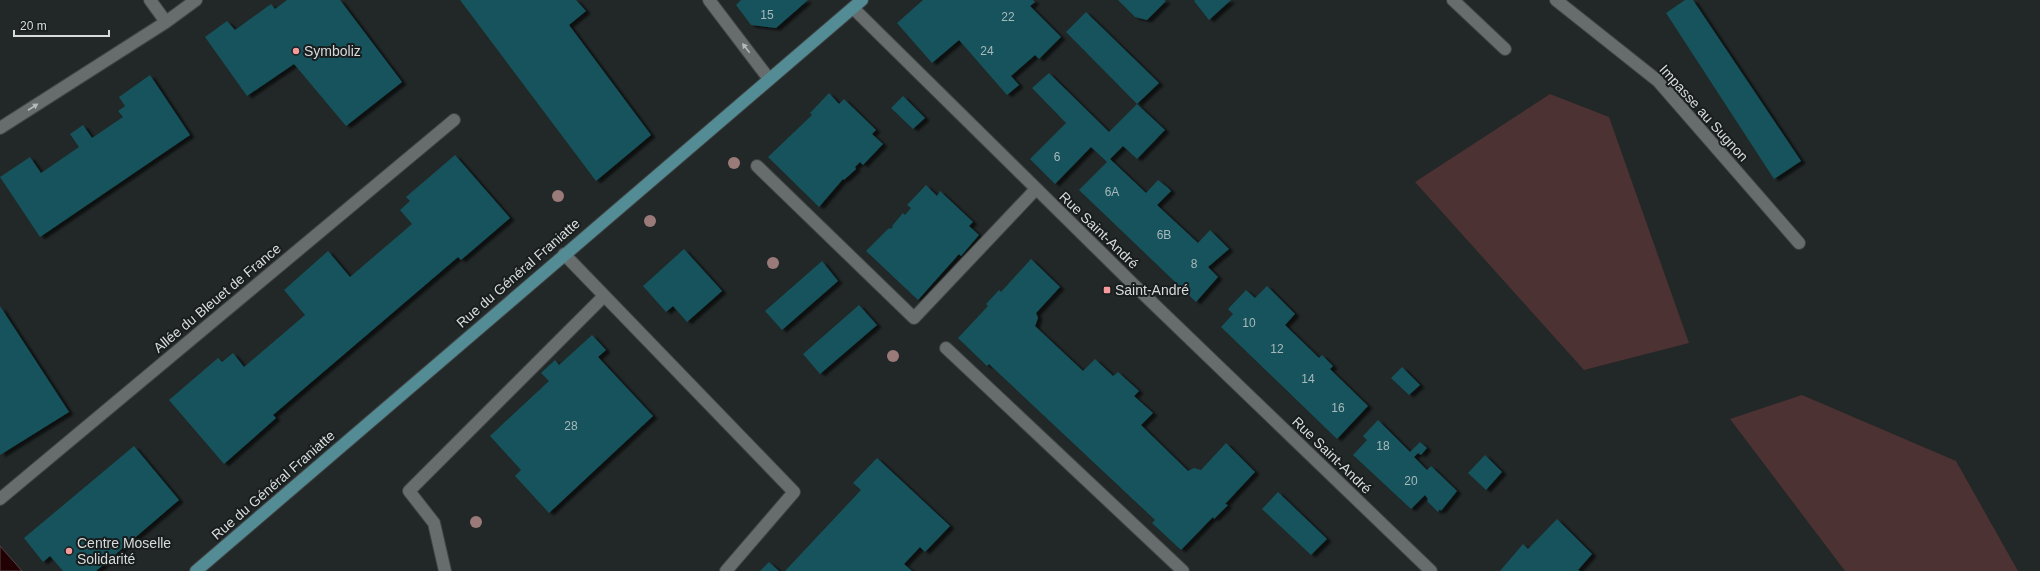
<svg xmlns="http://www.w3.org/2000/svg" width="2040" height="571" viewBox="0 0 2040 571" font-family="Helvetica,sans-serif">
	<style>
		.green { fill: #4c3232 }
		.water { fill: #210104; stroke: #584244 }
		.building { fill: #16535b; filter: url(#shadow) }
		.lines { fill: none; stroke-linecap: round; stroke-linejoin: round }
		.minor-casing { stroke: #404445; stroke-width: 14 }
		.major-casing { stroke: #404445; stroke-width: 14 }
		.minor { stroke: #676d6d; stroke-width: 12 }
		.major { stroke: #548c95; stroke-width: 12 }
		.tree { fill: #9b7a7a }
		.oneway { fill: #b5baba }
		.poi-dot { fill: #f59b9c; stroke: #181d1e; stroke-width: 1.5 }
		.labels { text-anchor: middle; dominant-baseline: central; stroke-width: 4; stroke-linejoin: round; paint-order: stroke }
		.number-label { font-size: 12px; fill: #a7b9bb }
		.poi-label { font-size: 14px; fill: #d7dbdb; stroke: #181d1e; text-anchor: start }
		.street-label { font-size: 14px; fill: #d7dbdb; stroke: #181d1e }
	</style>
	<defs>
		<filter id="shadow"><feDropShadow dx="4.5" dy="2.5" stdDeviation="1" flood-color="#0009"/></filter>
	</defs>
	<rect width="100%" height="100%" fill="#222727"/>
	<path class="green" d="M1550 94 1609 117 1689 343 1584 370 1415 182Z
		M1802 395 1956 461 2018 571H1845L1730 419Z"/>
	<path class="water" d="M0 546 22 571H0Z"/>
	<path class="building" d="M287 0H340L402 82 346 126 294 64 247 96 205 37 227 21 235 30 271 4 275 9Z
		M460 0H576L586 11 569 25 651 135 596 181Z
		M741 0H808L776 28 751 25 736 5Z
		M923 0H1033L1035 2 1030 6 1061 37 1039 59 1035 55 1011 76 1019 85 1007 95 959 40 932 63 897 23Z
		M1118 0H1164L1166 1 1147 20 1135 17Z
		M1195 0H1231L1209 20 1194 1Z
		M1685 0H1693L1801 161 1774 179 1666 13Z
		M1086 12 1159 83 1137 104 1066 32Z
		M1049 73 1109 132 1137 104 1165 130 1137 159 1123 146 1110 159 1146 193 1158 180 1167 187 1171 191 1157 205 1198 243 1210 230 1229 249 1208 267 1218 277 1196 302 1079 190 1107 162 1091 147 1055 184 1030 159 1066 123 1032 88Z
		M150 75 190 135 40 237 0 177 30 157 41 173 79 147 70 134 83 125 92 138 123 117 118 111 125 106 119 97Z
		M829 93 839 104 844 99 876 130 872 134 883 144 863 165 860 162 855 167 856 169 844 180 843 179 819 207 768 157 812 115 810 113Z
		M903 96 925 118 913 129 891 108Z
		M455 155 510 218 461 260 458 257 273 415 276 418 224 464 169 400 218 358 222 362 233 353 244 367 305 315 284 290 328 251 350 277 412 224 400 210 410 201 406 197Z
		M926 185 937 196 940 191 973 222 969 226 979 235 961 256 959 254 918 300 866 251 889 228 890 229 893 227 892 226 903 213 905 215 911 208 907 205Z
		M684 249 722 291 687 322 673 306 666 312 643 286Z
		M1031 259 1060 287 1036 313 1038 318 1035 326 1083 371 1095 359 1113 376 1118 372 1139 391 1134 396 1153 413 1141 425 1188 471 1194 468 1201 470 1226 443 1255 472 1225 504 1228 505 1214 519 1213 517 1181 550 1152 523 1155 520 989 364 987 366 958 338 988 306 986 304 999 290 1001 292Z
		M822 261 838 281 782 330 765 311Z
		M1267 286 1295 314 1285 325 1319 358 1322 355 1333 366 1330 369 1368 406 1337 439 1221 327 1233 314 1228 309 1246 290 1255 298Z
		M859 305 877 325 820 374 803 354Z
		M0 306 69 412 0 455Z
		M592 335 606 350 598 357 653 416 549 513 515 476 521 470 490 436 549 381 541 373 555 360 559 365Z
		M1402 367 1420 385 1409 395 1391 378Z
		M1378 420 1410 452 1420 442 1427 448 1421 455 1418 453 1414 457 1427 470 1431 466 1457 491 1441 511 1440 509 1438 512 1427 501 1428 499 1425 495 1411 509 1353 455 1367 440 1363 436Z
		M134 446 179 500 96 571H63L50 556 43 562 24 538Z
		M1485 455 1502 472 1486 490 1468 473Z
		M877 458 950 526 925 552 920 547 904 564 912 571H785L861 490 853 483Z
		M1278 492 1327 539 1311 555 1262 509Z
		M1557 519 1592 554 1578 570 1580 571H1500L1523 544 1528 549Z
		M769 562 779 571H760Z"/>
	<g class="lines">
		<defs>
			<path id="minor" d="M150 0 166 22
				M709 0 769 79
				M1453 0 1505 49
				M1556 0 1658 81 1799 243
				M853 8 1133 284 1431 571
				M0 128 166 22 196 0
				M757 166 914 318 1036 189
				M564 254 794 492 726 571
				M946 348 1183 571
				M0 499 454 120
				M445 571 434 523 409 491 604 296"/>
			<path id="major" d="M196 571 862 0"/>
		</defs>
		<use href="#minor" class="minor-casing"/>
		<use href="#major" class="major-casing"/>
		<use href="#minor" class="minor"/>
		<use href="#major" class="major"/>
	</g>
	<g class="tree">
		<circle cx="734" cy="163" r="6"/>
		<circle cx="558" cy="196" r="6"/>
		<circle cx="650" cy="221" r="6"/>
		<circle cx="773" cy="263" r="6"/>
		<circle cx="893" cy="356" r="6"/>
		<circle cx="476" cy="522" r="6"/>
	</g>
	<defs><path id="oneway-solid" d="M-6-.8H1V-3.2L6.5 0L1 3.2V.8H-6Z"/></defs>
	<g class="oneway">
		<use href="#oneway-solid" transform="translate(746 48) rotate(-128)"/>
		<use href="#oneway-solid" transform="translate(33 107) rotate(-33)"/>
	</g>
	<g class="poi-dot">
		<circle cx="296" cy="51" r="4"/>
		<rect x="1103" y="286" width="8" height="8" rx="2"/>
		<circle cx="69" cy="551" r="4"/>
	</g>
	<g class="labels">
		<g class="number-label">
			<text x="767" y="15">15</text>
			<text x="1008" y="17">22</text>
			<text x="987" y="51">24</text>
			<text x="1057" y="157">6</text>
			<text x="1112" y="192">6A</text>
			<text x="1164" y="235">6B</text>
			<text x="1194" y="264">8</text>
			<text x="1249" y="323">10</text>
			<text x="1277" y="349">12</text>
			<text x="1308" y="379">14</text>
			<text x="1338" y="408">16</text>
			<text x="571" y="426">28</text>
			<text x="1383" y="446">18</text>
			<text x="1411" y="481">20</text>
		</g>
		<g class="poi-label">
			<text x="304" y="51">Symboliz</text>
			<text x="1115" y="290">Saint-André</text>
			<text x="77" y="543">Centre Moselle<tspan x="77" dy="16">Solidarité</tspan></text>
		</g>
		<g class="street-label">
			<text transform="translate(1704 113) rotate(48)">Impasse au Sugnon</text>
			<text transform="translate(1099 230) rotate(44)">Rue Saint-André</text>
			<text transform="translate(518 273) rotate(-41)">Rue du Général Franiatte</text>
			<text transform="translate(217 298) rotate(-40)">Allée du Bleuet de France</text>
			<text transform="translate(1332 455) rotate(44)">Rue Saint-André</text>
			<text transform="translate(273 485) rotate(-41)">Rue du Général Franiatte</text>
		</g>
	</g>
	<path d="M14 30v6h95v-6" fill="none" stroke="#d7dbdb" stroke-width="2"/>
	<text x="20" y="30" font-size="12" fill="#d7dbdb" stroke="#181d1e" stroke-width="3" paint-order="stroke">20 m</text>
</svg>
